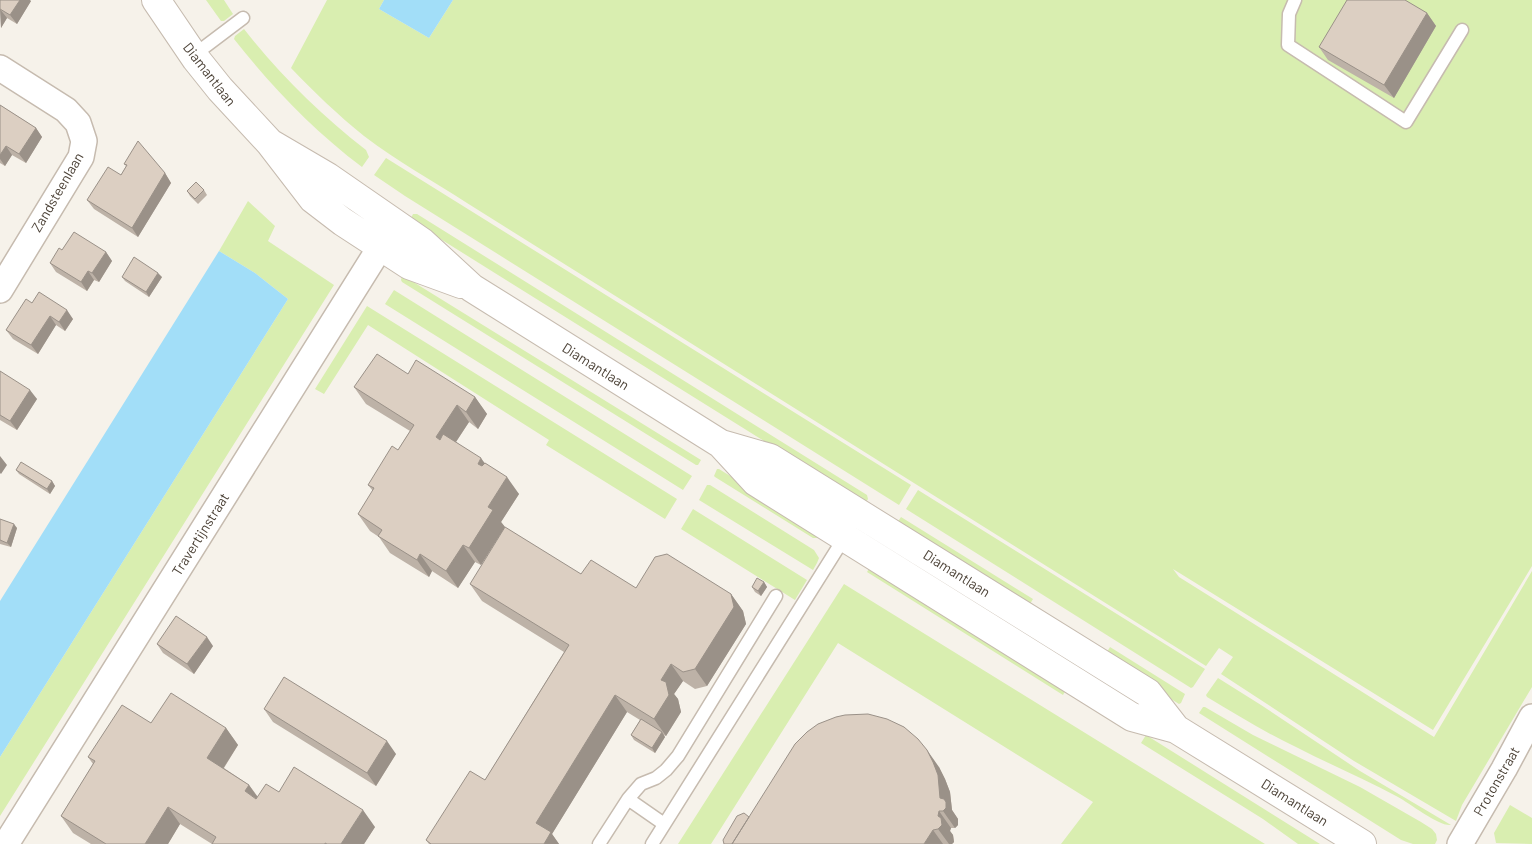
<svg xmlns="http://www.w3.org/2000/svg" width="1532" height="844" viewBox="0 0 1532 844" font-family="Barlow,sans-serif">
	<style>
		.green { fill: #d9eeb0 }
		.water { fill: #a2def8 }
		.lines { fill: none; stroke-linecap: round; stroke-linejoin: round }
		.service-casing { stroke: #c6bbaf; stroke-width: 15 }
		.minor-casing { stroke: #c6bbaf; stroke-width: 28 }
		.tertiary-casing { stroke: #c6bbaf; stroke-width: 30 }
		.service { stroke: #fff; stroke-width: 12 }
		.minor { stroke: #fff; stroke-width: 25 }
		.tertiary { stroke: #fff; stroke-width: 28 }
		.wall { fill: #bdb2a7 }
		.shaded-wall { fill: #9a9188 }
		.building { fill: #dccfc2; stroke: #9a9188 }
		.labels { text-anchor: middle; dominant-baseline: central; stroke-width: 4; stroke-linejoin: round; paint-order: stroke }
		.street-label { font-size: 14px; fill: #4c4237; stroke: #fff }
	</style>
	<rect width="100%" height="100%" fill="#f6f2ea"/>
	<path class="green" d="M206 0H224L233 14 224 21H221Z
		M327 0H384L379 9 429 38 453 0H1532V566L1433 730 1173 569 1179 577 1434 737 1532 571V687L1462 805 1456 821 1354 761 1221 674 1233 657 1219 648 1206 666 467 203C433 181 397 161 364 136 338 115 314 92 291 68Z
		M244 29C280 75 320 114 366 150L369 157 362 167C313 130 272 87 234 39L235 36Z
		M386 158 911 485 899 505 405 196 374 175Z
		M248 201 275 226 268 241 334 285 0 816V757L288 299 255 273 219 251Z
		M413 214H417L867 495 868 499 865 504 410 220Z
		M402 275 701 460 698 465H696L402 282 401 280Z
		M394 290 692 476 683 490 385 304Z
		M367 306 677 499 665 519 546 445 549 440 368 325 324 394 315 389Z
		M717 469H719L806 523 814 530 817 538H813L715 477 714 476Z
		M707 485H710L814 550 819 558 817 563 813 570 699 500Z
		M918 490 1205 669 1193 687 1191 688 906 509Z
		M693 509 807 580 795 600 681 529Z
		M901 517 1033 599 1027 609 895 526Z
		M872 564 1068 686 1063 695 867 572Z
		M844 584 1265 844H1061L1093 802 838 643 711 844H678Z
		M1110 647 1185 694 1181 703 1179 704 1104 657Z
		M1218 678 1261 705 1360 771 1451 825C1440 827 1409 803 1398 797 1365 779 1331 765 1298 748 1266 733 1237 715 1207 697L1206 695Z
		M1203 707H1205L1253 735 1360 787 1421 822 1432 829 1436 834 1437 840 1435 844H1413L1401 840 1199 713Z
		M1146 735 1320 844H1298L1263 819 1141 743Z
		M1510 805 1532 818V844L1496 843 1494 833Z"/>
	<path class="water" d="M384 0H453L429 38 379 9Z
		M219 251 255 273 288 299 0 757V601Z"/>
	<g class="lines">
		<defs>
			<path id="service" d="M1295 0 1289 14 1288 45 1406 122 1462 30
				M194 55 243 18
				M628 799 641 784 656 778 666 770 678 756 776 596
				M599 844 628 799 664 824
				M652 844 846 535"/>
			<path id="minor" d="M0 68 66 110 78 123 84 141 81 157 0 290
				M6 844 391 230
				M1460 844 1504 769 1532 717"/>
			<path id="tertiary" d="M156 0 196 59 220 89 270 143 313 199 343 222 409 265 461 284
				M270 143 328 177 422 242 472 288 721 444 756 482 1132 717 1176 729 1362 844
				M721 444 770 458 1148 693 1176 729"/>
		</defs>
		<use href="#service" class="service-casing"/>
		<use href="#minor" class="minor-casing"/>
		<use href="#tertiary" class="tertiary-casing"/>
		<use href="#service" class="service"/>
		<use href="#minor" class="minor"/>
		<use href="#tertiary" class="tertiary"/>
	</g>
	<path class="wall" d="M0 0 31 1 17 24 7 18 1 28Z
		M1427 13 1436 26 1394 98 1328 60 1319 47Z
		M0 105 36 128 42 137 26 163 12 155 5 166 0 163Z
		M124 164 165 173 171 183 138 237 94 209 87 200 121 175 126 166Z
		M204 190 207 195 198 204 190 196 187 191Z
		M62 250 106 252 112 261 99 282 94 280 87 291 56 272 50 263Z
		M122 277H162L149 297 125 281Z
		M32 303 73 319 65 331 56 325 38 354 13 339 6 330Z
		M0 371 37 399 17 430 0 420Z
		M408 374 475 397 487 414 478 429 469 422 456 442 485 463 519 494 501 522 505 527 481 565 475 562 458 588 432 571 429 577 390 553 379 537 370 531 358 514 373 491 368 485 398 450 410 431 366 404 354 387Z
		M16 470 52 481 55 486 50 494 19 474Z
		M0 519 17 528 11 547 0 544Z
		M581 574 636 588 731 594 743 611 746 624 707 686 695 689 683 681 674 694 678 699 681 712 666 736 663 735 665 737 655 753 634 740 631 735 640 720 627 712 552 834 559 844H429L426 840 485 780 564 652 482 601 470 584Z
		M764 582 767 587 761 596 755 592 752 587Z
		M157 644 213 646 194 674 163 653Z
		M264 709 396 754 376 786 273 722Z
		M151 723 226 728 238 745 224 768 249 785 258 797 279 792 375 827 364 844H212L180 824 168 844H91L73 833 61 816 93 764 88 757Z
		M939 767 945 779 950 792 952 810 958 819V825L955 828H951L950 831 953 835 954 842 952 844H724L749 817Z"/>
	<path class="shaded-wall" d="M20 0H30L31 1 17 24 10 15Z
		M0 9 7 18 1 28Z
		M1427 13 1436 26 1394 98 1384 85Z
		M36 128 42 137 26 163 19 154Z
		M6 146 12 155 5 166 0 159V155Z
		M165 173 171 183 138 237 132 228Z
		M106 252 112 261 99 282 92 273Z
		M88 271 94 280 87 291 81 282Z
		M158 273 162 277 149 297 146 292Z
		M67 310 73 319 65 331 59 322Z
		M50 316 56 325 38 354 31 345Z
		M30 390 37 399 17 430 10 421Z
		M475 397 487 414 478 429 466 412Z
		M457 405 469 422 448 454 436 437Z
		M0 456 7 465 1 474 0 473Z
		M481 458 493 475 478 464Z
		M507 477 519 494 501 522 505 527 481 565 469 548 488 507Z
		M52 481 55 486 50 494 47 489Z
		M14 524 17 528 11 547 7 543Z
		M463 545 475 562 458 588 446 571Z
		M420 554 432 571 429 577 417 560Z
		M764 582 767 587 761 596 758 591Z
		M731 594 743 611 746 624 707 686 695 669Z
		M207 637 213 646 194 674 187 664Z
		M671 664 683 681 674 694 678 699 681 712 666 736 654 719 661 680Z
		M615 695 627 712 552 834 559 844H544L536 823Z
		M226 728 238 745 219 775 207 758Z
		M662 732 665 737 655 753 652 748Z
		M387 741 396 754 376 786 367 773Z
		M927 750 939 767 945 779 950 792 952 810 958 819V825L955 828 943 811Z
		M249 785 261 802 245 791Z
		M168 807 180 824 168 844H145Z
		M363 810 375 827 364 844H341Z
		M939 811 951 828 950 831 953 835 954 842 952 844H949L938 829V816Z
		M933 830 943 844H924Z"/>
	<path class="building" d="M0 0H20L10 15 0 9Z
		M1347 0H1405L1427 13 1384 85 1319 47Z
		M0 105 36 128 19 154 6 146 0 155Z
		M138 141 165 173 132 228 87 200 108 167 121 175 127 165 124 164Z
		M196 182 204 190 195 199 187 191Z
		M74 232 106 252 92 273 88 271 81 282 50 263 59 248 62 250Z
		M134 257 158 273 146 292 122 277Z
		M39 292 67 310 59 322 50 316 31 345 6 330 26 299 32 303Z
		M377 354 408 374 416 360 475 397 466 412 457 405 436 437 440 440 443 434 481 458 478 464 482 466 485 463 507 477 488 507 493 510 469 548 463 545 446 571 420 554 417 560 378 536 382 530 358 514 374 488 368 485 392 446 398 450 414 425 354 387Z
		M0 371 30 390 10 421 0 415Z
		M21 462 52 481 47 489 16 470Z
		M0 519 14 524 7 543 0 540Z
		M505 527 581 574 591 560 636 588 655 557 667 554 731 594 734 607 695 669 683 672 671 664 661 680 666 682 669 695 654 719 615 695 536 823 551 832 544 844H431L426 840 470 771 485 780 569 645 470 584Z
		M757 578 764 582 758 591 752 587Z
		M176 616 207 637 187 664 157 644Z
		M284 677 387 741 367 773 264 709Z
		M171 693 226 728 207 758 249 785 245 791 256 799 266 784 279 792 294 767 363 810 341 844H327L325 843V844H212L216 837 168 807 145 844H106L61 816 95 761 88 757 122 705 151 723Z
		M868 714 887 719 904 727 918 739 927 750 933 762 938 775 940 798 944 799 946 802V808L943 811H939L938 816 941 818 942 825 938 829 933 830 924 844H732L795 744 807 732 818 724 836 717 845 715Z
		M641 719 662 732 652 748 631 735Z
		M744 813 749 817 732 844H724L723 840 737 816Z"/>
	<g class="labels">
		<g class="street-label">
			<text transform="translate(210 74) rotate(52)">Diamantlaan</text>
			<text transform="translate(57 192) rotate(-60)">Zandsteenlaan</text>
			<text transform="translate(596 366) rotate(32)">Diamantlaan</text>
			<text transform="translate(200 534) rotate(-58)">Travertijnstraat</text>
			<text transform="translate(957 573) rotate(32)">Diamantlaan</text>
			<text transform="translate(1496 781) rotate(-60)">Protonstraat</text>
			<text transform="translate(1295 802) rotate(32)">Diamantlaan</text>
		</g>
	</g>
</svg>
